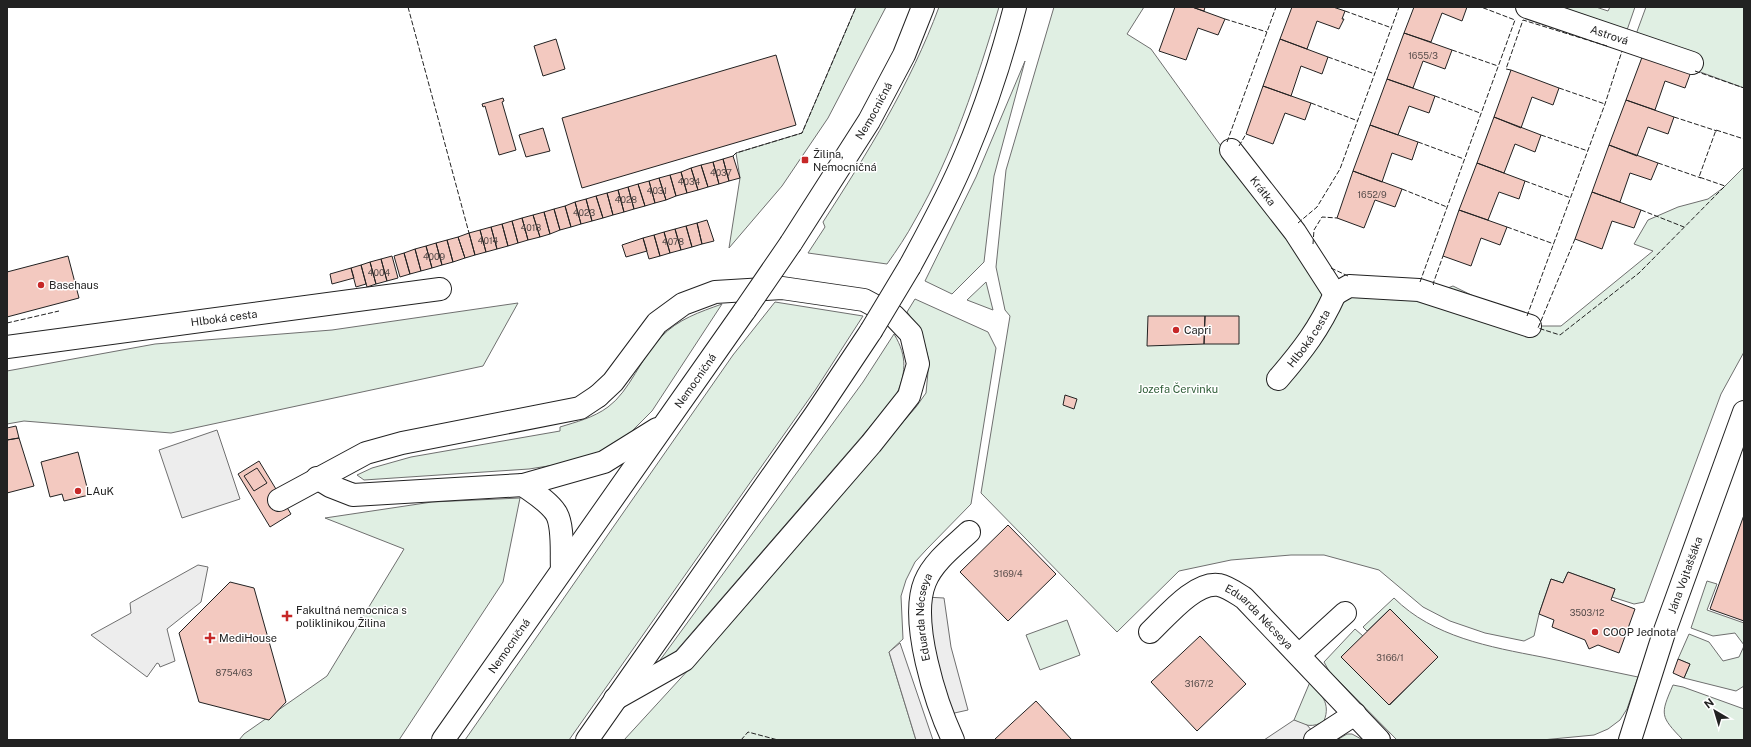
<svg xmlns="http://www.w3.org/2000/svg" width="1751" height="747" viewBox="0 0 1751 747" font-family="'Public Sans',sans-serif">
	<style>
		.green { fill: #e0efe3; stroke: #6f6f6f }
		.parking { fill: #ededed; stroke: #6f6f6f }
		.building { fill: #f3c9c0; stroke: #222 }
		.lines { fill: none; stroke-linecap: round; stroke-linejoin: round }
		.minor-casing { stroke: #222; stroke-width: 24 }
		.major-casing { stroke: #222; stroke-width: 24 }
		.minor { stroke: #fff; stroke-width: 22 }
		.major { stroke: #fff; stroke-width: 22 }
		.major-bridge-casing { stroke: #222; stroke-width: 24; stroke-linecap: butt }
		.major-bridge { stroke: #fff; stroke-width: 22 }
		.fence { stroke: #222; stroke-width: 1; stroke-dasharray: 5 2; stroke-linecap: butt }
		.poi-dot { fill: #c62828; stroke: #fff; stroke-width: 1.5 }
		.labels { text-anchor: middle; dominant-baseline: central; stroke-width: 3; stroke-linejoin: round; paint-order: stroke }
		.number-label { font-size: 9px; fill: #564c4a }
		.street-label { font-size: 11px; fill: #222; stroke: #fff }
		.poi-label { font-size: 11px; fill: #222; stroke: #fff; text-anchor: start }
		.park-label { font-size: 11px; fill: #2f5e38; stroke: #fff }
	</style>
	<rect width="100%" height="100%" fill="#fff"/>
	<path class="green" d="M856 7H886L828 118 782 186 729 248 740 178 736 153 802 133Z
		M939 7H999C977 80 953 154 915 220 907 235 897 250 887 264L808 253 825 227 823 222C868 152 910 85 939 7Z
		M1054 7H1144L1127 34 1151 49 1327 293 1416 300 1453 286 1534 326H1561L1653 251 1634 244 1648 220 1678 207 1708 199 1723 188 1744 167V352L1721 394 1644 602 1634 604 1612 597 1615 589 1568 572 1563 583 1551 579 1539 614 1534 636 1524 641 1485 633 1450 621 1423 607 1379 570 1324 555H1291L1231 560 1179 571 1117 632 981 493 1010 316 1005 310 996 267 1006 170Z
		M1550 7H1596L1608 11 1610 7H1635L1626 33Z
		M1646 7H1744V88L1692 69 1635 37Z
		M1025 61 994 176 984 262 952 294 925 281 976 177Z
		M986 282 993 310 967 300Z
		M915 299 988 332 996 348 971 504 926 550 915 562 906 580 901 596 903 639 889 652 916 740H624L713 643 916 407 926 393 929 361 921 331 907 312Z
		M775 302 863 316 816 389 569 740H465L733 355Z
		M518 303 483 366 171 433 24 421 7 424V371L155 344 332 330Z
		M722 304 652 411 628 435 599 452 567 463 529 469 364 480 357 475 372 468 411 457 560 431V427C576 422 593 418 608 407 630 391 641 357 661 337 678 319 700 312 722 304Z
		M894 334C908 357 906 374 895 398L650 681 647 678 863 382Z
		M520 498 503 582 399 740H239L244 734 327 676 404 549 325 518 432 502Z
		M1707 581 1717 584 1707 610 1744 623V645L1735 633 1713 636 1691 628Z
		M1394 598C1433 637 1490 647 1542 657 1574 664 1606 670 1638 677L1627 709 1620 720 1608 729 1594 735 1542 740H1397L1329 671 1324 662 1355 629 1363 636 1341 657 1390 705 1438 657 1390 609 1367 631 1363 627Z
		M1067 620 1080 655 1040 670 1026 635Z
		M1689 634 1709 642 1723 661 1739 657 1744 646V686L1736 691 1684 678 1690 664 1678 659Z
		M1310 682C1321 694 1331 703 1324 721 1314 728 1304 726 1294 720Z
		M1673 685 1683 687 1744 709V740H1683C1660 716 1660 715 1673 685Z
		M1347 734H1352L1363 740H1337Z"/>
	<path class="parking" d="M217 430 240 499 182 518 159 450Z
		M198 565 208 567 201 602 167 629 175 661 160 667 159 664 157 663 147 677 91 635 131 613 130 603Z
		M925 597 944 598 951 647 968 710 950 714 934 645Z
		M900 643 933 740H916L889 652Z
		M1294 720 1307 725 1320 740H1264Z"/>
	<path class="building" d="M1175 7H1192L1225 19 1218 35 1198 28 1186 60 1159 51Z
		M1192 7H1205L1204 11Z
		M1292 7H1333L1345 11 1342 19H1344L1339 29 1317 21 1307 49 1280 39Z
		M1414 7H1467L1462 21 1442 13 1431 42 1404 33Z
		M1404 33 1452 50 1445 69 1423 61 1413 88 1387 79Z
		M556 39 565 69 543 76 534 46Z
		M1280 39 1328 57 1322 74 1301 66 1291 96 1263 86Z
		M1644 52 1692 69 1685 88 1665 81 1655 110 1626 100Z
		M776 55 796 125 582 188 562 118Z
		M1511 70 1559 88 1553 105 1532 97 1521 128 1494 117Z
		M1387 79 1435 96 1429 113 1409 106 1398 135 1370 125Z
		M1263 86 1311 103 1305 120 1285 113 1273 144 1246 134Z
		M503 98 504 101 502 102 516 150 499 155 485 106 483 107 482 104Z
		M1626 100 1674 117 1668 134 1648 127 1637 156 1609 145Z
		M1494 117 1541 135 1535 152 1515 144 1504 173 1477 163Z
		M1370 125 1418 142 1412 160 1392 153 1382 182 1353 171Z
		M543 128 550 151 526 157 519 135Z
		M1609 145 1658 163 1651 180 1630 173 1620 202 1592 192Z
		M733 156 740 178 729 181 723 159Z
		M723 159 729 181 719 184 713 162Z
		M713 162 719 184 708 187 701 165Z
		M1477 163 1525 181 1519 199 1499 192 1488 220 1459 210Z
		M701 165 708 187 698 190 691 168Z
		M691 168 698 190 687 193 681 172Z
		M1353 171 1402 189 1395 207 1375 200 1364 228 1337 218Z
		M681 172 687 193 676 196 670 175Z
		M670 175 676 196 666 200 659 178Z
		M659 178 666 200 655 203 649 181Z
		M649 181 655 203 645 206 638 184Z
		M638 184 645 206 634 209 628 187Z
		M628 187 634 209 624 212 618 190Z
		M618 190 624 212 613 215 607 193Z
		M1592 192 1641 210 1634 228 1612 221 1602 249 1575 239Z
		M607 193 613 215 603 218 596 196Z
		M596 196 603 218 592 221 586 199Z
		M586 199 592 221 581 224 575 202Z
		M575 202 581 224 571 227 565 206Z
		M565 206 571 227 560 230 554 209Z
		M554 209 560 230 550 234 544 212Z
		M1459 210 1507 227 1500 245 1481 238 1471 266 1443 256Z
		M544 212 550 234 540 237 533 215Z
		M533 215 540 237 528 240 522 218Z
		M522 218 528 240 518 243 512 221Z
		M707 220 714 241 702 244 697 223Z
		M512 221 518 243 508 246 502 224Z
		M697 223 702 244 692 247 686 226Z
		M502 224 508 246 497 249 491 227Z
		M686 226 692 247 681 250 675 229Z
		M491 227 497 249 486 252 480 230Z
		M675 229 681 250 670 253 664 232Z
		M480 230 486 252 475 255 469 233Z
		M664 232 670 253 660 256 654 235Z
		M469 233 475 255 465 258 458 237Z
		M654 235 660 256 649 259 643 238Z
		M458 237 465 258 453 262 447 240Z
		M643 238 647 251 626 257 622 245Z
		M447 240 453 262 442 265 436 243Z
		M436 243 442 265 432 268 426 246Z
		M426 246 432 268 421 271 415 249Z
		M415 249 421 271 410 274 404 253Z
		M404 253 410 274 400 277 394 256Z
		M68 256 79 298 7 317V272Z
		M392 256 398 278 387 281 381 259Z
		M381 259 387 281 376 284 370 262Z
		M370 262 376 284 367 287 361 265Z
		M361 265 366 284 356 287 351 268Z
		M351 268 354 278 332 284 330 274Z
		M1148 316H1205L1204 344 1147 346Z
		M1205 316H1239V344H1204Z
		M1065 395 1077 399 1074 409 1063 405Z
		M16 426 19 438 7 440V428Z
		M19 438 34 486 7 493V440Z
		M78 452 89 495 64 501 62 494 50 497 41 462Z
		M259 461 291 514 270 527 238 474Z
		M257 468 267 483 254 491 244 476Z
		M1744 515V621L1710 609Z
		M1008 525 1056 574 1008 621 960 572Z
		M1568 572 1615 589 1611 600 1635 609 1619 653 1598 645 1589 649 1585 640 1552 627 1554 620 1539 614 1551 579 1563 583Z
		M230 582 254 588 286 702 269 720 199 702 179 633Z
		M1390 609 1438 657 1389 705 1341 657Z
		M1200 636 1246 684 1197 731 1151 682Z
		M1678 659 1690 664 1684 678 1673 673Z
		M1036 701 1072 740H994L1012 723Z"/>
	<g class="lines">
		<defs>
			<g id="minor">
				<path id="s1" d="M1527 7 1692 63"/>
				<path id="s2" d="M1231 150 1295 232 1335 294"/>
				<path d="M1335 294 1349 286 1419 290 1530 326"/>
				<path id="s3" d="M7 347 440 289"/>
				<path id="s4" d="M1278 379C1303 350 1319 329 1335 294"/>
				<path d="M317 478 330 486 353 495 523 485"/>
				<path d="M279 500 366 453 402 443 580 408 598 396"/>
				<path id="s5" d="M1150 632C1166 617 1195 581 1219 585 1228 587 1236 593 1244 598L1379 740"/>
				<path d="M1299 655 1345 613"/>
				<path id="s6" d="M953 740C936 703 909 621 925 582 933 562 954 546 969 532"/>
				<path d="M1315 740 1355 714"/>
				<path id="s7" d="M1630 740 1663 636 1744 412"/>
			</g>
			<g id="major">
				<path id="s8" d="M791 243 869 121 904 55 923 7"/>
				<path d="M910 266C930 229 950 193 966 154 986 107 1002 57 1015 7"/>
				<path d="M598 396 613 382 657 323 683 304 715 292 782 288 864 300 894 316 911 334 918 364 909 396 871 444 684 660 615 699"/>
				<path d="M523 485 604 462 657 429"/>
				<path d="M523 485C534 493 548 501 556 513 564 526 561 554 562 569"/>
				<path id="s9" d="M443 740 745 310"/>
				<path d="M587 740 815 415 871 331"/>
			</g>
		</defs>
		<use href="#minor" class="minor-casing"/>
		<use href="#major" class="major-casing"/>
		<use href="#minor" class="minor"/>
		<use href="#major" class="major"/>
		<defs>
			<path id="major-bridge" d="M745 310 791 243
				M871 331 910 266"/>
		</defs>
		<use href="#major-bridge" class="major-bridge-casing"/>
		<use href="#major-bridge" class="major-bridge"/>
		<path class="fence" d="M408 7 469 233
			M1345 11 1392 28
			M1225 19 1267 32
			M1452 50 1498 66
			M1328 57 1375 74
			M1511 70 1506 69 1523 20 1607 46
			M1695 71 1744 88
			M1559 88 1605 104
			M1435 96 1480 113
			M1311 103 1358 121
			M1674 117 1717 131
			M1541 135 1588 151
			M1227 142 1276 7
			M1418 142 1464 159
			M1239 146 1246 134
			M733 156 736 153 802 133 856 7
			M1658 163 1701 178
			M1525 181 1571 198
			M1402 189 1447 207
			M1641 210 1684 227
			M1298 223 1317 207 1340 169 1399 7
			M1507 227 1554 244
			M1575 239 1538 328 1560 335 1639 273 1725 186 1699 177 1716 130 1744 139
			M1313 244 1314 230 1322 217 1337 218
			M1331 268 1348 276
			M1420 282 1515 20 1481 7
			M1434 285 1433 284 1443 256
			M1527 316 1605 104 1622 51
			M7 323 59 311
			M741 740 748 732 778 740"/>
	</g>
	<g class="poi-dot">
		<rect x="801" y="156" width="8" height="8" rx="2"/>
		<circle cx="41" cy="285" r="4"/>
		<circle cx="1176" cy="330" r="4"/>
		<circle cx="78" cy="491" r="4"/>
		<path d="M285 610h4v4h4v4h-4v4h-4v-4h-4v-4h4z"/>
		<circle cx="1595" cy="632" r="4"/>
		<path d="M208 632h4v4h4v4h-4v4h-4v-4h-4v-4h4z"/>
	</g>
	<g class="labels">
		<g class="number-label">
			<text x="1423" y="55">1655/3</text>
			<text x="721" y="172">4037</text>
			<text x="689" y="181">4034</text>
			<text x="657" y="190">4031</text>
			<text x="1372" y="194">1652/9</text>
			<text x="626" y="199">4028</text>
			<text x="584" y="212">4023</text>
			<text x="531" y="227">4018</text>
			<text x="488" y="240">4014</text>
			<text x="673" y="241">4078</text>
			<text x="434" y="256">4009</text>
			<text x="379" y="272">4004</text>
			<text x="1008" y="573">3169/4</text>
			<text x="1587" y="612">3503/12</text>
			<text x="1390" y="657">3166/1</text>
			<text x="234" y="672">8754/63</text>
			<text x="1199" y="683">3167/2</text>
		</g>
		<g class="street-label">
			<text stroke="none"><textPath href="#s1" startOffset="87">Astrová</textPath></text>
			<text stroke="none"><textPath href="#s8" startOffset="156">Nemocničná</textPath></text>
			<text stroke="none"><textPath href="#s2" startOffset="52">Krátka</textPath></text>
			<text stroke="none"><textPath href="#s3" startOffset="219">Hlboká cesta</textPath></text>
			<text stroke="none"><textPath href="#s4" startOffset="51">Hlboká cesta</textPath></text>
			<text stroke="none"><textPath href="#s9" startOffset="439">Nemocničná</textPath></text>
			<text stroke="none"><textPath href="#s7" startOffset="174">Jána Vojtaššáka</textPath></text>
			<text stroke="none"><textPath href="#s5" startOffset="138">Eduarda Nécseya</textPath></text>
			<text stroke="none"><textPath href="#s6" startOffset="128">Eduarda Nécseya</textPath></text>
			<text stroke="none"><textPath href="#s9" startOffset="115">Nemocničná</textPath></text>
		</g>
		<g class="poi-label">
			<text x="813" y="154">Žilina,<tspan x="813" dy="13">Nemocničná</tspan></text>
			<text x="49" y="285">Basehaus</text>
			<text x="1184" y="330">Capri</text>
			<text x="86" y="491">LAuK</text>
			<text x="296" y="610">Fakultná nemocnica s<tspan x="296" dy="13">poliklinikou Žilina</tspan></text>
			<text x="1603" y="632">COOP Jednota</text>
			<text x="219" y="638">MediHouse</text>
		</g>
		<g class="park-label">
			<text x="1178" y="389">Jozefa Červinku</text>
		</g>
	</g>
	<rect width="1751" height="747" fill="none" stroke="#222222" stroke-width="16"/>
	<g transform="translate(1715 711) rotate(322)" stroke="#ffffff" stroke-width="3" paint-order="stroke">
	<path d="M0-3L7 15L0 10L-7 15Z" fill="#222222"/>
	<text y="-6" font-size="11" font-weight="bold" text-anchor="middle" fill="#222222">N</text>
	</g>
</svg>
